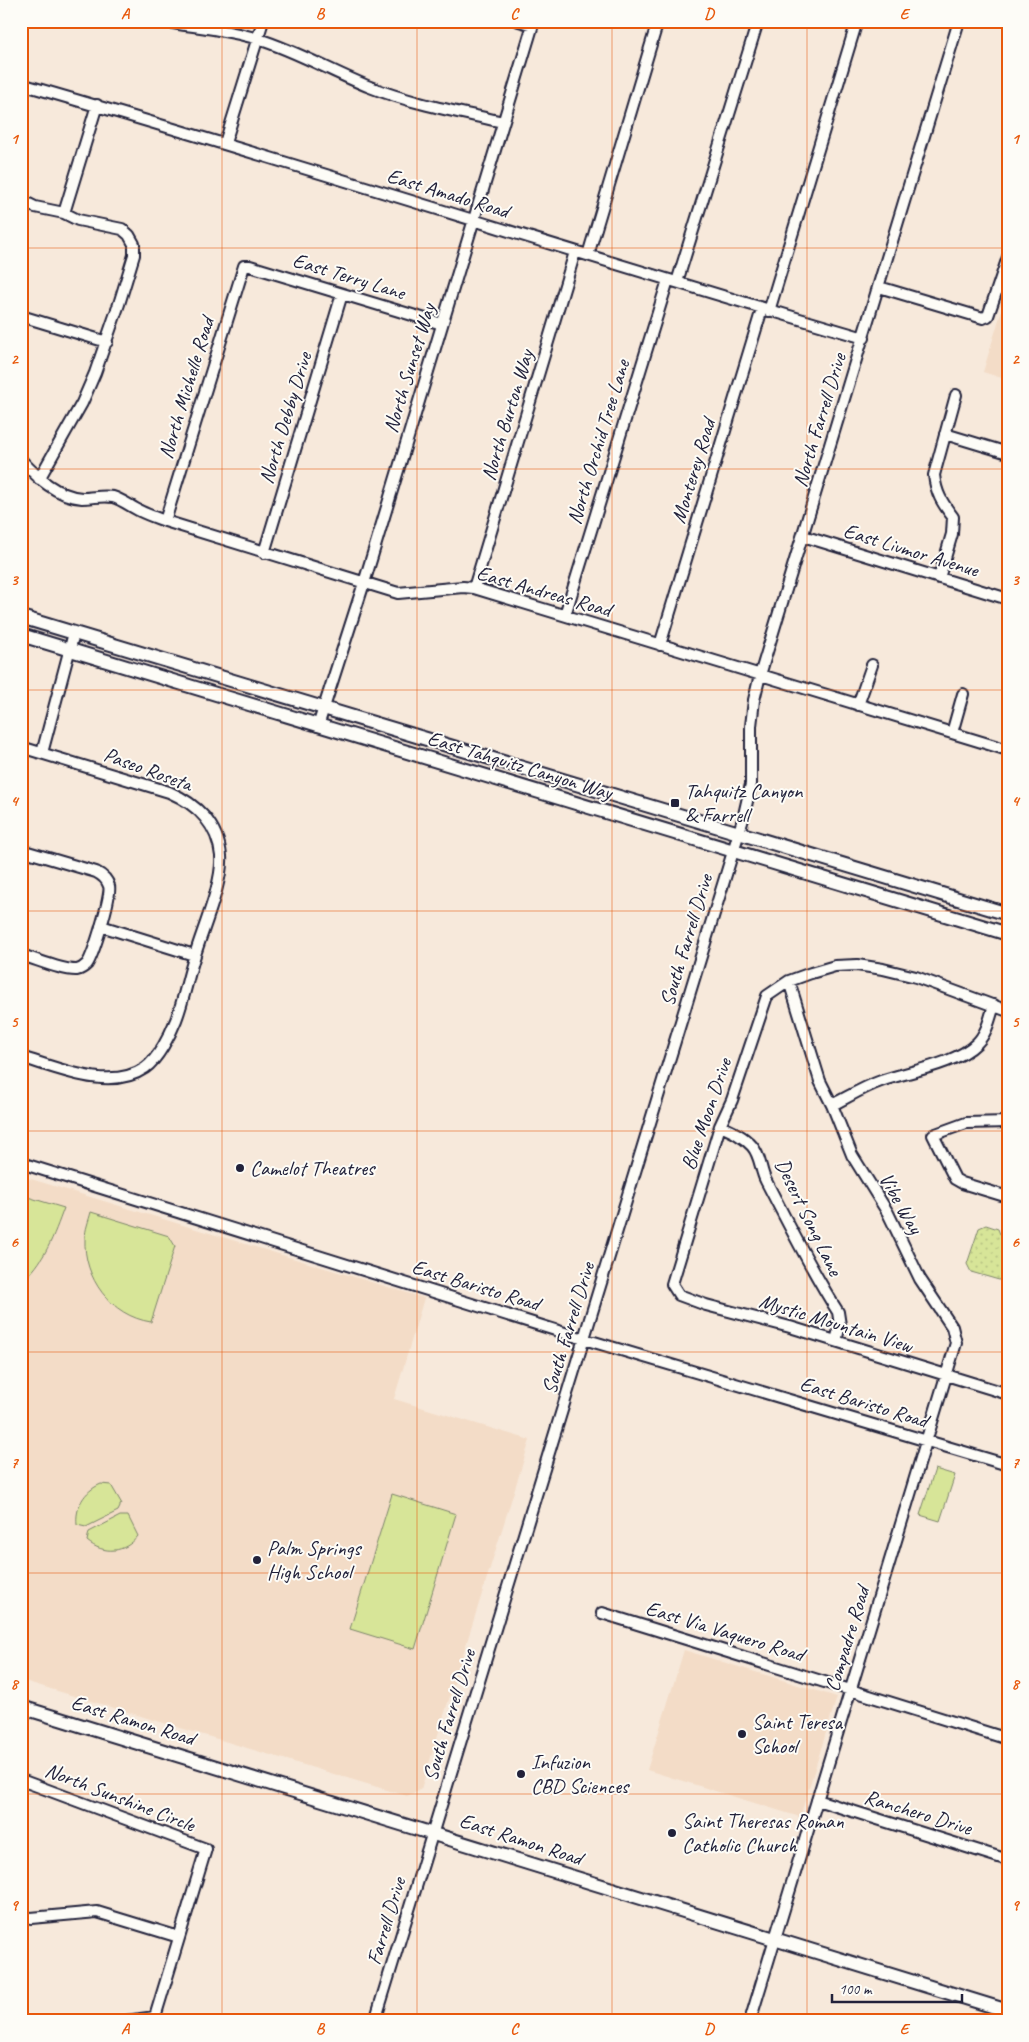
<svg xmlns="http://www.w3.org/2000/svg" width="1029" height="2042" viewBox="0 0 1029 2042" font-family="Caveat,sans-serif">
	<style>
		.built { fill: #f3dcc7 }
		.grass { fill: #d7e598; stroke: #7c846a }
		.park { fill: url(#park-dots); stroke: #7c846a }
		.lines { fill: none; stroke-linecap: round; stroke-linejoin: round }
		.minor-casing { stroke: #22223b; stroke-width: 14 }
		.major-casing { stroke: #22223b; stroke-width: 16 }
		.minor { stroke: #fdfcf7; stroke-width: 10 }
		.major { stroke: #fdfcf7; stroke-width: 12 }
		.grid { fill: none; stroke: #e8590c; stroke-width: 1; stroke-opacity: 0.55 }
		.poi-dot { fill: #22223b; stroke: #fdfcf7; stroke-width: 2 }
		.labels { text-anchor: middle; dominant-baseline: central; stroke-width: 4; stroke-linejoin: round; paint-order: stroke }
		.street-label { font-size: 21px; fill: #22223b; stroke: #fdfcf7 }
		.poi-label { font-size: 21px; fill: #22223b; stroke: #fdfcf7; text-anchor: start }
		.neatline { fill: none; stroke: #e8590c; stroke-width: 2 }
		.grid-label { font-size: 16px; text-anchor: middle; font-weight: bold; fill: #e8590c }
	</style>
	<defs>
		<pattern id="park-dots" width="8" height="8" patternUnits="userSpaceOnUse" patternTransform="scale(1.25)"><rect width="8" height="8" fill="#d7e598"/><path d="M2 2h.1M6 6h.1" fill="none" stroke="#b8c484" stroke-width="1.8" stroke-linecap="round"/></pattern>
	</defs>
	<rect width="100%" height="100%" fill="#f7e9db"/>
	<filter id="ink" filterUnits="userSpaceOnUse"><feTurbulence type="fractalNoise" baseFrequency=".02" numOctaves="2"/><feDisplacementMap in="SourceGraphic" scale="10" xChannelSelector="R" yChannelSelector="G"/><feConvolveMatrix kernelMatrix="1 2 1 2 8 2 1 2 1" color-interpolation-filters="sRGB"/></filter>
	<g filter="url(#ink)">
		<path class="built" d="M1008 290V380L983 372Z
			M21 1176 424 1298 394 1399 530 1440 421 1789 407 1796 21 1680Z
			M684 1650 837 1697 800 1817 647 1770Z"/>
		<path class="grass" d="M21 1195 64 1208C54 1235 44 1264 21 1282Z
			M91 1212 169 1236 175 1246 151 1322C111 1316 83 1278 85 1238 85 1230 89 1220 91 1212Z
			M935 1469 955 1475 940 1521 920 1515Z
			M101 1484 111 1485 122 1504 120 1505V1507L118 1511 86 1527 77 1525C75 1507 84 1491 101 1484Z
			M392 1494 456 1514 415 1649 350 1629Z
			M120 1516H128L138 1536C125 1553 104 1555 87 1541L89 1532Z"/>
		<path class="park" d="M986 1225 998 1229 1000 1234 1008 1233V1281L1006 1282 971 1272 967 1264 979 1228Z"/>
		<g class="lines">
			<defs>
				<path id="minor" d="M161 21C193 27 226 29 258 39 297 51 332 72 370 87 413 104 459 112 503 122
					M519 21 533 25
					M21 84C303 165 582 256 864 338
					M225 143 263 21
					M21 200 35 207 64 213 78 220 122 229 129 235 134 244V255L119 304 95 373 82 403 39 479
					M64 213 97 105
					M588 255 658 21
					M677 282 758 21
					M879 287 983 318 988 316 1008 257
					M769 311 857 21
					M21 316 107 342
					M945 434 1008 453
					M21 460C38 478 56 496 82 498 93 498 102 495 113 497 123 500 131 507 140 511 148 515 157 518 165 521L398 593 463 587 474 588 1008 750
					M165 521 244 266H250L442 324
					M803 536 1008 599
					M264 553 342 294
					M939 578 952 534 953 517C942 503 936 493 934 475L956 395
					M474 588 575 252
					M565 615 668 280
					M660 645 762 309
					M858 705 872 665
					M318 726 364 583 534 21
					M952 733 963 694
					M21 747 169 792C197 804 218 825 221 856 223 883 203 928 195 955 188 976 184 999 176 1020 170 1035 158 1059 145 1068 110 1092 58 1068 21 1057
					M42 753 74 633
					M21 850 96 872C102 875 107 879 109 886 112 895 93 956 87 964 85 966 81 969 77 970 63 971 36 959 21 955
					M101 926 194 955
					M1008 1011 916 977 883 969 857 965 835 966 811 973 789 981 767 996 732 1100 720 1126 672 1284 679 1295 706 1305 790 1327 1008 1394
					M832 1105C848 1097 864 1087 881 1081 909 1071 955 1065 977 1043 987 1033 990 1018 994 1005
					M1008 1122 966 1123 933 1135 955 1179 962 1183 1008 1197
					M720 1126C732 1131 743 1136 752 1146 761 1156 760 1170 766 1181 789 1225 811 1270 838 1312L840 1325 836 1341
					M21 1163 584 1339 1008 1465
					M602 1613 1008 1739
					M21 1780 206 1849 155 2017 126 2021
					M817 1800 1008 1860
					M21 1916 31 1918 97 1912 179 1937
					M375 2021 743 819 751 784V726L754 700 760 675 959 21
					M750 2021 956 1343 952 1327 920 1279 888 1213 852 1155 832 1105 820 1081 789 981"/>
				<path id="major" d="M21 617 1008 914
					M21 635 1008 934
					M21 1707 1008 2011"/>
			</defs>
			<use href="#minor" class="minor-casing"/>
			<use href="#major" class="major-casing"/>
			<use href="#minor" class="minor"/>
			<use href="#major" class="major"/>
		</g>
	</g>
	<path class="grid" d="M222 21V2021M417 21V2021M612 21V2021M807 21V2021M21 248H1008M21 469H1008M21 690H1008M21 911H1008M21 1131H1008M21 1352H1008M21 1573H1008M21 1794H1008"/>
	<g class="poi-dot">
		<rect x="670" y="798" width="10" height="10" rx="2.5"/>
		<circle cx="240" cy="1168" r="5"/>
		<circle cx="257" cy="1560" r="5"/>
		<circle cx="742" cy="1734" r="5"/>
		<circle cx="521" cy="1774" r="5"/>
		<circle cx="672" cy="1833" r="5"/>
	</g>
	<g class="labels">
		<g class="street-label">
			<text transform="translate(448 193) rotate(17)">East Amado Road</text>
			<text transform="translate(349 276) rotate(17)">East Terry Lane</text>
			<text transform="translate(409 368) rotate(-73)">North Sunset Way</text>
			<text transform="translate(186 388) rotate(-73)">North Michelle Road</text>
			<text transform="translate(507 415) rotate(-73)">North Burton Way</text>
			<text transform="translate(285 418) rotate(-73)">North Debby Drive</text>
			<text transform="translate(819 420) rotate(-73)">North Farrell Drive</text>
			<text transform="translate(598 442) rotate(-73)">North Orchid Tree Lane</text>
			<text transform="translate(693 471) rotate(-73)">Monterey Road</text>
			<text transform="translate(911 550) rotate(17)">East Livmor Avenue</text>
			<text transform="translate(544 591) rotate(16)">East Andreas Road</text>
			<text transform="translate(520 765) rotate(17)">East Tahquitz Canyon Way</text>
			<text transform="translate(148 769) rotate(20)">Paseo Roseta</text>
			<text transform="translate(686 940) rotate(-73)">South Farrell Drive</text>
			<text transform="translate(706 1114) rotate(-71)">Blue Moon Drive</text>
			<text transform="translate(901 1203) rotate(60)">Vibe Way</text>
			<text transform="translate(809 1217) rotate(64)">Desert Song Lane</text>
			<text transform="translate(476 1285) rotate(17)">East Baristo Road</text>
			<text transform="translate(836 1323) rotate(17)">Mystic Mountain View</text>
			<text transform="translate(568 1328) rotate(-73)">South Farrell Drive</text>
			<text transform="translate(864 1402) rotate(17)">East Baristo Road</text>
			<text transform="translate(725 1631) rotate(17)">East Via Vaquero Road</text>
			<text transform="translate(847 1639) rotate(-73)">Compadre Road</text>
			<text transform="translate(449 1715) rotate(-73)">South Farrell Drive</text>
			<text transform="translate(133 1720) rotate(17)">East Ramon Road</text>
			<text transform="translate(120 1797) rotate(21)">North Sunshine Circle</text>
			<text transform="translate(918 1812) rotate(17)">Ranchero Drive</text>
			<text transform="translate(521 1839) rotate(18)">East Ramon Road</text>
			<text transform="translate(386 1921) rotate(-73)">Farrell Drive</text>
		</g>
		<g class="poi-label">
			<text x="685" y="791">Tahquitz Canyon<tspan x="685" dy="24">&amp; Farrell</tspan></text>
			<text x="250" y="1168">Camelot Theatres</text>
			<text x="267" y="1548">Palm Springs<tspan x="267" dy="24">High School</tspan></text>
			<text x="752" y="1722">Saint Teresa<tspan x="752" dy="24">School</tspan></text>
			<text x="531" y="1762">Infuzion<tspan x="531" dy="24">CBD Sciences</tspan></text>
			<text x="682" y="1821">Saint Theresas Roman<tspan x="682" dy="24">Catholic Church</tspan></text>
		</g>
	</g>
	<rect width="1029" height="2042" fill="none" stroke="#fdfcf7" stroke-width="55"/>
	<path d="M832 1994v8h130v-8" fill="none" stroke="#22223b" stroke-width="2.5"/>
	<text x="839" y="1994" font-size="15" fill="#22223b" stroke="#fdfcf7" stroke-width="4" paint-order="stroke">100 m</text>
	<rect x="28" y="28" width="974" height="1986" class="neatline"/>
	<g class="grid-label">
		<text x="125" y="19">A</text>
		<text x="320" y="19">B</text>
		<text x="514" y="19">C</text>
		<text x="709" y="19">D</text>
		<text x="904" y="19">E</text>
		<text x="14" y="144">1</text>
		<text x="1015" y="144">1</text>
		<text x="14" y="364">2</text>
		<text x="1015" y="364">2</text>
		<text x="14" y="585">3</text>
		<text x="1015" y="585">3</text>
		<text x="14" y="806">4</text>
		<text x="1015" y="806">4</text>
		<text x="14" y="1027">5</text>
		<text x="1015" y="1027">5</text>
		<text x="14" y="1247">6</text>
		<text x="1015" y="1247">6</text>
		<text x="14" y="1468">7</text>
		<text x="1015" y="1468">7</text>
		<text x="14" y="1689">8</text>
		<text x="1015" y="1689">8</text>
		<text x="14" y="1910">9</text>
		<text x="1015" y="1910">9</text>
		<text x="125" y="2034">A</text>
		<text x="320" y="2034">B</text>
		<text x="514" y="2034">C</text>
		<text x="709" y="2034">D</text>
		<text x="904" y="2034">E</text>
	</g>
</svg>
